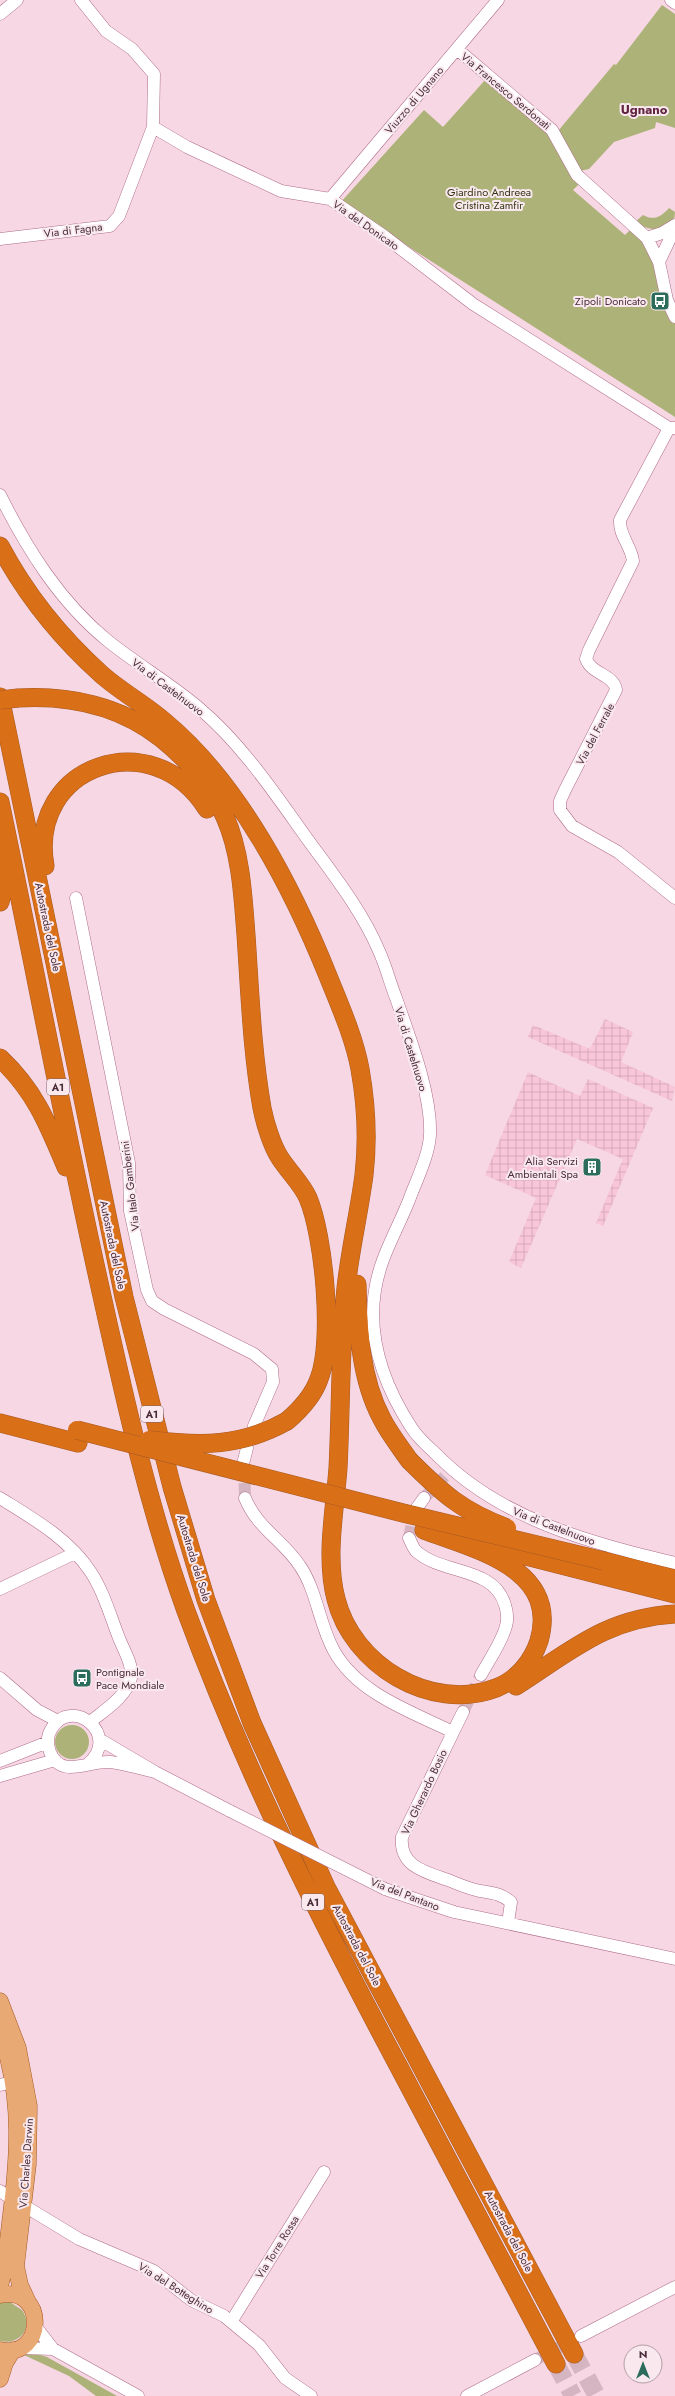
<svg xmlns="http://www.w3.org/2000/svg" width="675" height="2396" viewBox="0 0 675 2396" font-family="Jost,sans-serif">
	<style>
		.industrial { fill: url(#industrial-grid) }
		.green { fill: #adb378 }
		.lines { fill: none; stroke-linecap: round; stroke-linejoin: round }
		.minor-tunnel { stroke: #d4b5c1; stroke-width: 12; stroke-dasharray: 12 6; stroke-linecap: butt }
		.highway-tunnel { stroke: #d4b5c1; stroke-width: 18; stroke-dasharray: 18 9; stroke-linecap: butt }
		.minor-casing { stroke: #b06b89; stroke-width: 13 }
		.major-casing { stroke: #a75924; stroke-width: 17 }
		.highway-casing { stroke: #a75924; stroke-width: 19 }
		.minor { stroke: #fff; stroke-width: 12 }
		.major { stroke: #e8a974; stroke-width: 16 }
		.highway { stroke: #d97018; stroke-width: 18 }
		.minor-bridge-casing { stroke: #b06b89; stroke-width: 13; stroke-linecap: butt }
		.highway-bridge-casing { stroke: #a75924; stroke-width: 19; stroke-linecap: butt }
		.minor-bridge { stroke: #fff; stroke-width: 12 }
		.highway-bridge { stroke: #d97018; stroke-width: 18 }
		.labels { text-anchor: middle; dominant-baseline: central; stroke-width: 4; stroke-linejoin: round; paint-order: stroke }
		.shield { fill: #f9e9ef; stroke: #7e6570; stroke-width: 1 }
		.shield-label { font-size: 10px; font-weight: bold; fill: #4a2d39 }
		.street-label { font-size: 11px; fill: #4a2d39; stroke: #f9e9ef }
		.park-label { font-size: 11px; fill: #333613; stroke: #f9e9ef }
		.poi-label { font-size: 11px; fill: #4a2d39; stroke: #f9e9ef; text-anchor: end }
		.quarter-label { font-size: 13px; font-weight: bold; fill: #612441; stroke: #f9e9ef }
	</style>
	<defs>
		<pattern id="industrial-grid" width="8" height="8" patternUnits="userSpaceOnUse"><rect width="8" height="8" fill="#f8c5d9"/><path d="M0 4h8M4 0v8" fill="none" stroke="#d6aabb"/></pattern>
	</defs>
	<rect width="100%" height="100%" fill="#f6d7e3"/>
	<path class="industrial" d="M605 1019 633 1032 621 1062 675 1087 672 1101 528 1037 533 1025 590 1049Z
		M528 1072 580 1096 588 1079 653 1108 603 1226 596 1223 623 1159 577 1139 521 1268 509 1262 536 1198 485 1175Z"/>
	<path class="green" d="M662 5 675 14V128L656 122 655 128 614 142 589 169 580 171 558 131 614 64 616 65Z
		M486 79 551 137 580 183 573 190 625 235 631 229C638 237 646 244 650 253 660 276 659 304 675 323V417L340 203 424 110 443 127Z
		M669 208 675 212C675 234 648 232 635 222L643 215C654 221 661 217 669 208Z
		M55 1742a17 17 0 1 1 34 0a17 17 0 1 1-34 0Z
		M10 2302 22 2310C34 2327 20 2346 0 2341V2303Z
		M30 2352 47 2357 117 2396H96L69 2376 24 2355Z"/>
	<g class="lines">
		<path class="minor-tunnel" d="M244 1465 245 1498
			M424 1498 445 1476
			M409 1538 415 1510
			M463 1712 481 1675
			M535 2360 575 2339"/>
		<path class="highway-tunnel" d="M574 2354 597 2396
			M556 2364 573 2396"/>
		<defs>
			<path id="minor" d="M671 0 675 3
				M0 14 17 0
				M457 49 552 130 577 175 647 238 659 262 667 300 675 317
				M153 127 187 147 281 191 330 199 384 236 473 304 669 428H675
				M330 199 498 0
				M647 238 662 233 675 225
				M0 239 110 226 119 216 153 127 154 74 132 49 106 31 81 0
				M659 262 675 228
				M669 428 620 520C619 536 631 545 633 561L589 650 586 659C592 675 614 674 616 690L565 790 560 801V810L572 826 618 852 675 898
				M0 495C27 549 60 602 108 641 138 665 171 684 199 708 244 746 277 797 311 844 336 878 363 913 379 951 386 966 390 983 396 998 409 1036 432 1094 430 1135 429 1154 418 1177 411 1195 403 1217 391 1238 383 1260 361 1319 378 1376 411 1427 417 1437 426 1445 435 1453 499 1519 588 1542 675 1563
				M76 898 129 1163 130 1211 147 1290 152 1301 164 1309 254 1354 272 1369 273 1382 254 1426
				M244 1460 247 1448
				M0 1498C32 1518 68 1538 90 1571 103 1590 110 1615 119 1638 123 1649 134 1666 131 1678 126 1697 105 1710 90 1722
				M245 1498C257 1528 284 1541 300 1566 317 1591 319 1624 334 1651 358 1694 412 1712 453 1732
				M416 1509 424 1498
				M409 1538C411 1542 413 1548 416 1551 442 1575 494 1566 505 1605 507 1611 508 1619 506 1626 502 1642 489 1660 481 1675
				M0 1589 75 1553
				M0 1678 37 1710 58 1721
				M463 1712 402 1837C399 1866 425 1872 448 1880 458 1884 469 1889 480 1891 492 1893 500 1893 511 1902L508 1923
				M99 1739 155 1772 230 1811
				M0 1761 48 1742
				M88 1764C122 1734 71 1696 52 1728 47 1735 47 1744 50 1752 61 1780 90 1760 110 1762 125 1764 140 1768 155 1772
				M0 1776 55 1760
				M385 1889 454 1912 675 1959
				M0 2085 14 2082
				M0 2191 12 2199
				M23 2205 79 2239 154 2271 191 2300 224 2316 259 2345 285 2378 311 2396
				M231 2322 324 2172
				M36 2327 53 2349
				M581 2336 675 2287
				M20 2348 53 2349 138 2396
				M467 2396 535 2360"/>
			<path id="major" d="M0 2001 18 2048 29 2106 28 2164 16 2266 20 2285 28 2302
				M0 2031C29 2113 14 2182 5 2266L0 2286
				M0 2295C47 2285 46 2360 0 2350
				M0 2379 5 2363 13 2350"/>
			<path id="highway" d="M0 546C25 593 61 638 101 674 121 692 146 705 166 723 239 784 293 889 328 976 340 1006 354 1037 360 1069 366 1103 368 1141 364 1175 359 1213 350 1250 346 1288 340 1348 341 1408 338 1468 335 1510 325 1557 336 1599 352 1664 430 1713 496 1688 517 1680 532 1662 539 1641 560 1568 474 1549 424 1530
				M0 697 124 1297 172 1487 206 1600 252 1723 326 1887 574 2354
				M18 698C69 695 120 706 161 738 187 759 211 786 225 817 241 853 243 896 246 935 250 993 252 1051 262 1108 265 1123 272 1146 280 1158 289 1172 302 1184 308 1198 324 1236 334 1341 319 1379 313 1396 301 1409 287 1421
				M0 802C34 964 64 1126 100 1287 124 1396 148 1506 186 1611 244 1769 320 1919 399 2067 451 2166 504 2265 556 2364
				M45 866C27 765 153 722 207 809
				M0 902 4 886 2 857
				M0 1058C35 1091 48 1124 66 1167
				M357 1284C358 1329 360 1378 382 1419 389 1433 400 1447 409 1460
				M0 1423 78 1443
				M491 1547 675 1594
				M604 1561 675 1579
				M516 1686C571 1651 606 1618 675 1614"/>
		</defs>
		<use href="#minor" class="minor-casing"/>
		<use href="#major" class="major-casing"/>
		<use href="#highway" class="highway-casing"/>
		<use href="#minor" class="minor"/>
		<use href="#major" class="major"/>
		<use href="#highway" class="highway"/>
		<defs>
			<path id="minor-bridge" d="M230 1811 385 1889"/>
			<path id="highway-bridge" d="M0 700 18 698
				M77 1430 403 1513 604 1561
				M149 1440C201 1446 241 1447 287 1421
				M409 1460C443 1494 462 1511 507 1528"/>
		</defs>
		<use href="#minor-bridge" class="minor-bridge-casing"/>
		<use href="#highway-bridge" class="highway-bridge-casing"/>
		<use href="#minor-bridge" class="minor-bridge"/>
		<use href="#highway-bridge" class="highway-bridge"/>
	</g>
	<defs>
		<symbol id="bus-square" viewBox="-11 -11 22 22"><rect x="-9" y="-9" width="18" height="18" rx="4" fill="#2b6c5b" stroke="#f9e9ef"/><path d="M-5-6H5V4H4V6H2V4H-2V6H-4V4H-5ZM-3.5-4V0h7V-4ZM-3.5 1.2v1.5H-2V1.2ZM2 1.2v1.5H3.5V1.2Z" fill="#fff"/></symbol>
		<symbol id="building-square" viewBox="-11 -11 22 22"><rect x="-9" y="-9" width="18" height="18" rx="4" fill="#2b6c5b" stroke="#f9e9ef"/><path d="M-4-6H4V6H1V3H-1V6H-4ZM-2.5-4.3h1.7v1.8h-1.7ZM.8-4.3h1.7v1.8H.8ZM-2.5-1h1.7V.8h-1.7ZM.8-1h1.7V.8H.8Z" fill="#fff"/></symbol>
	</defs>
	<g fill-rule="evenodd">
		<use href="#bus-square" x="649" y="290" width="22" height="22"/>
		<use href="#building-square" x="581" y="1156" width="22" height="22"/>
		<use href="#bus-square" x="71" y="1667" width="22" height="22"/>
	</g>
	<g class="labels">
		<g class="shield">
			<rect x="47" y="1079" width="22" height="16" rx="3"/>
			<rect x="141" y="1406" width="22" height="16" rx="3"/>
			<rect x="302" y="1894" width="22" height="16" rx="3"/>
		</g>
		<g class="shield-label">
			<text x="58" y="1087">A1</text>
			<text x="152" y="1414">A1</text>
			<text x="313" y="1902">A1</text>
		</g>
		<g class="street-label">
			<text transform="translate(506 91) rotate(40)">Via Francesco Serdonati</text>
			<text transform="translate(414 100) rotate(-50)">Viuzzo di Ugnano</text>
			<text transform="translate(366 225) rotate(35)">Via del Donicato</text>
			<text transform="translate(73 230) rotate(-7)">Via di Fagna</text>
			<text transform="translate(168 687) rotate(37)">Via di Castelnuovo</text>
			<text transform="translate(595 734) rotate(-62)">Via del Ferrale</text>
			<text transform="translate(48 927) rotate(78)">Autostrada del Sole</text>
			<text transform="translate(411 1049) rotate(73)">Via di Castelnuovo</text>
			<text transform="translate(130 1186) rotate(-97)">Via Italo Gamberini</text>
			<text transform="translate(113 1245) rotate(78)">Autostrada del Sole</text>
			<text transform="translate(554 1526) rotate(21)">Via di Castelnuovo</text>
			<text transform="translate(194 1558) rotate(73)">Autostrada del Sole</text>
			<text transform="translate(424 1792) rotate(-65)">Via Gherardo Bosio</text>
			<text transform="translate(405 1894) rotate(21)">Via del Pantano</text>
			<text transform="translate(357 1945) rotate(62)">Autostrada del Sole</text>
			<text transform="translate(26 2163) rotate(-86)">Via Charles Darwin</text>
			<text transform="translate(509 2231) rotate(62)">Autostrada del Sole</text>
			<text transform="translate(277 2247) rotate(-58)">Via Torre Rossa</text>
			<text transform="translate(176 2288) rotate(32)">Via del Botteghino</text>
		</g>
		<g class="park-label">
			<text x="489" y="192">Giardino Andreea<tspan x="489" dy="13">Cristina Zamfir</tspan></text>
		</g>
		<g class="poi-label">
			<text x="646" y="301">Zipoli Donicato</text>
			<text x="578" y="1161">Alia Servizi<tspan x="578" dy="13">Ambientali Spa</tspan></text>
			<text x="96" y="1672" text-anchor="start">Pontignale<tspan x="96" dy="13">Pace Mondiale</tspan></text>
		</g>
		<g class="quarter-label">
			<text x="644" y="109">Ugnano</text>
		</g>
	</g>
	<g transform="translate(643 2364)"><circle r="19" fill="#f9e9ef" stroke="#b39ea6"/>
	<path d="M0-3L7 15L0 10L-7 15Z" fill="#2b6c5b"/>
	<text y="-6" font-size="11" font-weight="bold" text-anchor="middle" fill="#4a2d39">N</text>
	</g>
</svg>
